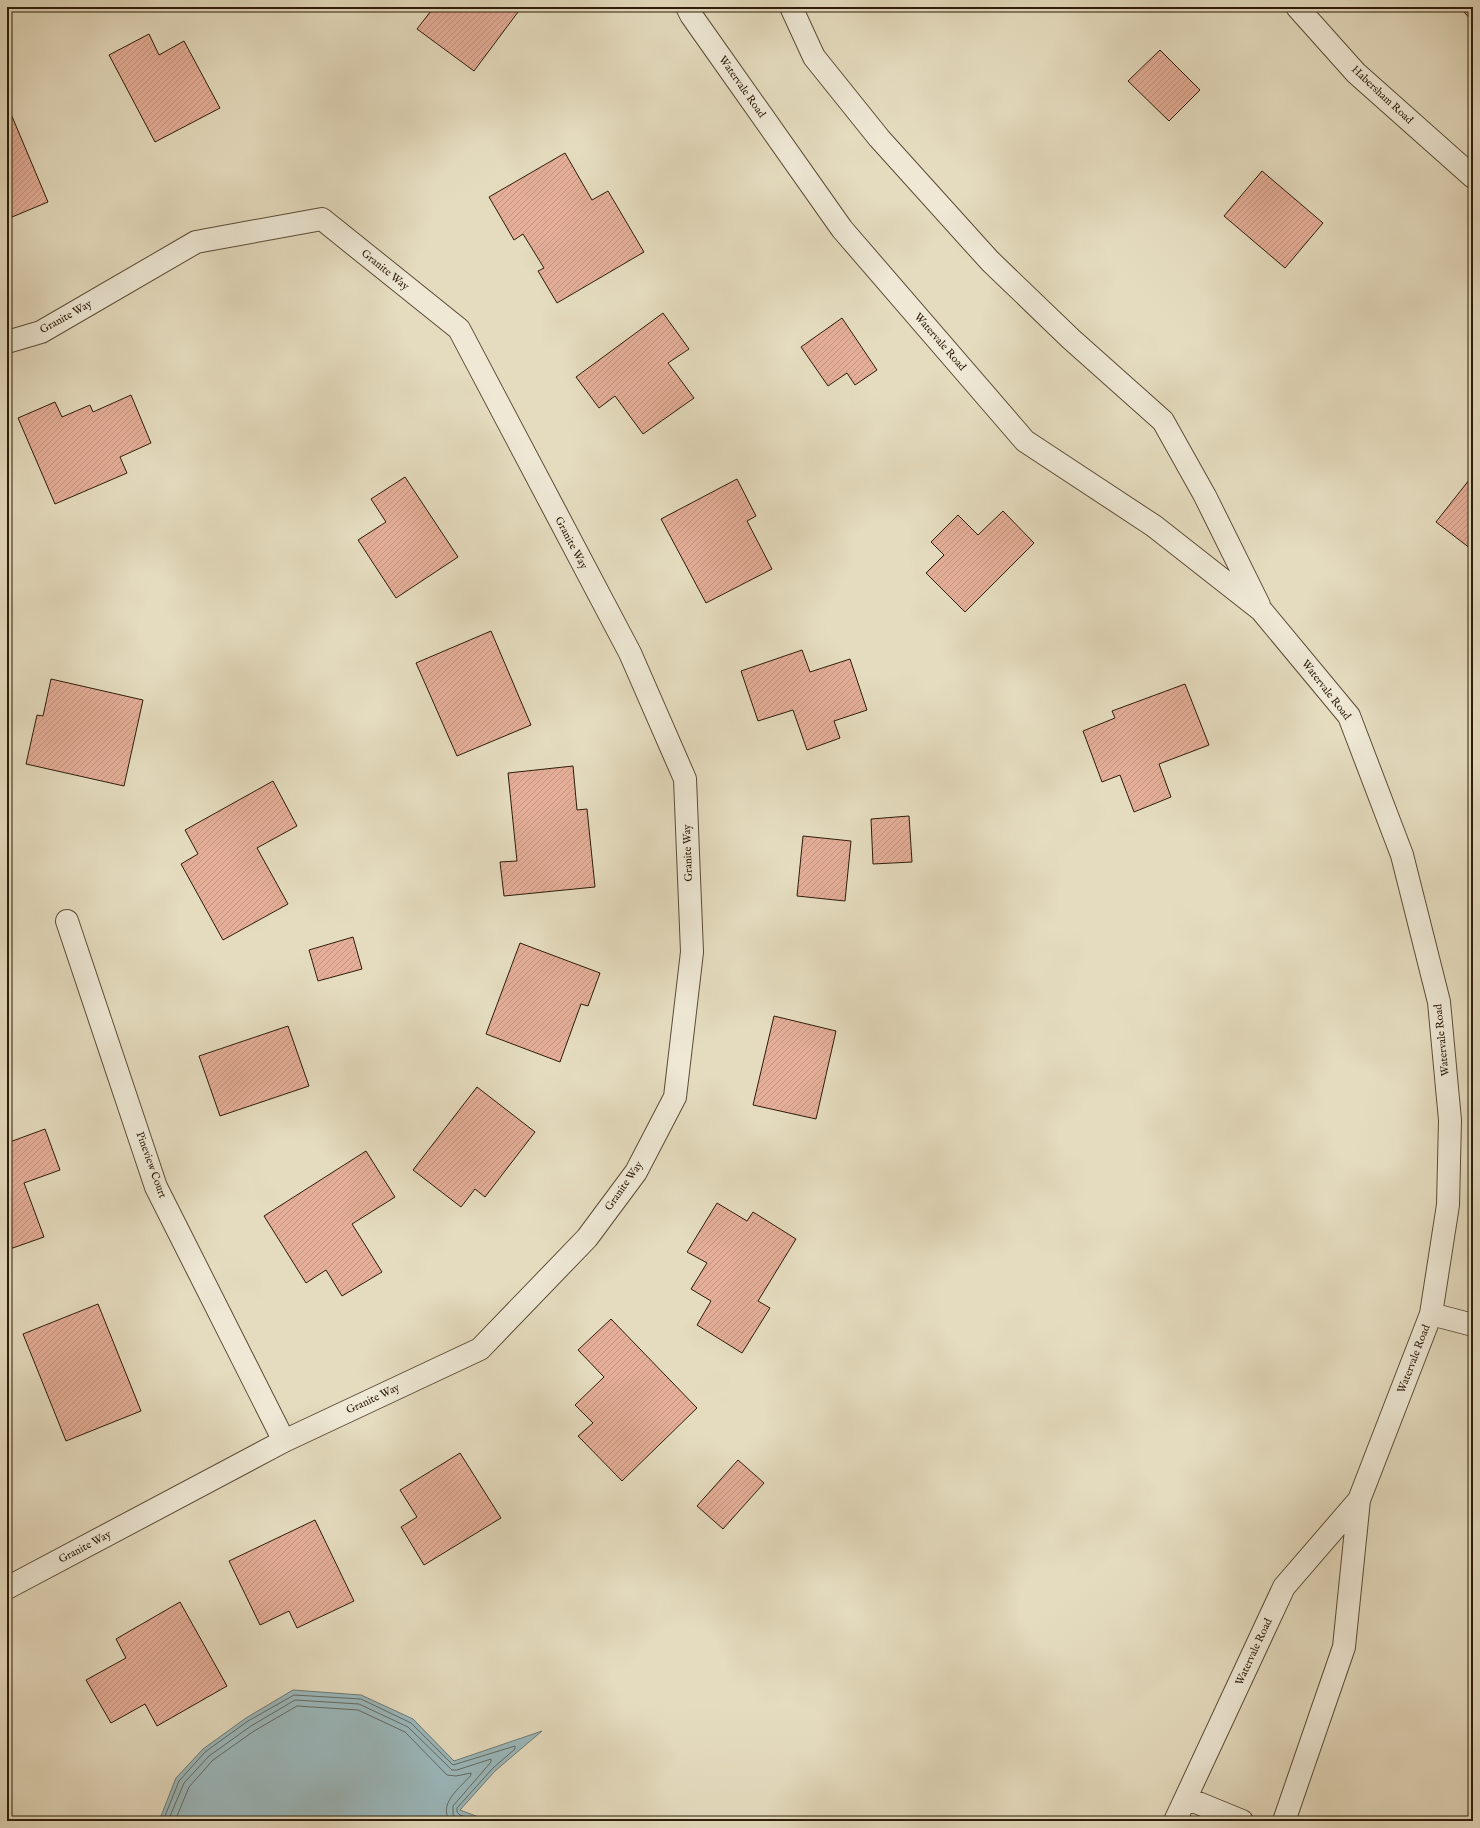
<svg xmlns="http://www.w3.org/2000/svg" width="1480" height="1828" viewBox="0 0 1480 1828" font-family="'IM FELL English',serif">
	<style>
		.water { fill: #9bb9bd; stroke: #6f7a75 }
		.lines { fill: none; stroke-linecap: round; stroke-linejoin: round }
		.shore { stroke: #646a63; stroke-width: 1 }
		.building { fill: url(#building-hatch); stroke: #2d1c09 }
		.minor-casing { stroke: #5b4c36; stroke-width: 24 }
		.minor { stroke: #eee8d5; stroke-width: 22 }
		.labels { text-anchor: middle; dominant-baseline: central; stroke-width: 3; stroke-linejoin: round; paint-order: stroke }
		.street-label { font-size: 11px; fill: #2d1c09; stroke: #eee8d5 }
	</style>
	<defs>
		<pattern id="building-hatch" width="6" height="6" patternUnits="userSpaceOnUse"><rect width="6" height="6" fill="#e4ae98"/><path d="M-1 1l2-2M0 6l6-6M5 7l2-2" fill="none" stroke="#c49582"/></pattern>
	</defs>
	<rect width="100%" height="100%" fill="#e5dcbf"/>
	<filter id="stains"><feTurbulence type="fractalNoise" baseFrequency=".005" numOctaves="4"/><feColorMatrix values="0 0 0 0 .2 0 0 0 0 .09 0 0 0 0 .02 0 0 0 .5 -.17"/></filter>
	<radialGradient id="worn" r=".72"><stop offset=".6" stop-color="#630" stop-opacity="0"/><stop offset="1" stop-color="#630" stop-opacity=".3"/></radialGradient>
	<path class="water" d="M293 1690 361 1695 413 1719 454 1761 542 1731 495 1771 460 1810 489 1821H159L176 1778 203 1749 246 1718Z"/>
	<g class="lines">
		<path class="shore" d="M163 1821 179 1781 205 1752 248 1721 294 1695 361 1699 411 1723 453 1765 515 1746V1749L493 1768 457 1808V1812L460 1815 477 1821
			M168 1821 184 1783 209 1756 251 1726 295 1700 359 1704 408 1727 452 1770H457L491 1759V1762L453 1806V1815L462 1821
			M175 1821 189 1787 213 1760 254 1731 297 1706 358 1710 405 1732 447 1775 456 1776 471 1773V1775C461 1787 437 1804 450 1821"/>
	</g>
	<path class="building" d="M434 7H511L518 12 474 71 417 29Z
		M1470 7H1473V22L1464 12Z
		M149 34 159 55 184 41 220 108 155 142 109 55Z
		M1160 50 1200 90 1169 121 1128 81Z
		M11 114 48 202 12 217 7 204V115Z
		M565 153 592 200 608 191 644 252 557 303 538 271 544 268 523 234 514 240 489 197Z
		M1262 171 1323 223 1285 268 1224 216Z
		M663 313 689 349 668 363 694 398 643 434 615 396 599 408 576 377Z
		M842 318 877 370 855 385 847 373 828 386 801 347Z
		M131 395 151 443 120 457 127 473 55 504 18 418 55 402 62 417 90 405 93 412Z
		M1473 475V546L1471 549 1436 522Z
		M405 477 458 557 396 598 358 540 386 522 371 499Z
		M737 479 756 516 747 521 772 569 706 603 661 519Z
		M1003 511 1034 543 965 612 926 573 944 555 931 542 958 515 978 535Z
		M491 631 531 725 457 756 416 663Z
		M802 650 810 672 850 659 867 710 834 721 840 738 807 750 793 710 758 721 741 671Z
		M51 679 143 700 124 786 26 764 37 715 43 716Z
		M1185 684 1209 745 1159 764 1171 797 1134 812 1120 775 1102 782 1083 731 1115 718 1112 711Z
		M573 766 577 810 587 809 595 887 504 896 500 862 517 861 508 773Z
		M273 781 297 826 257 848 288 904 223 940 181 864 198 854 185 830Z
		M909 816 912 862 873 864 871 819Z
		M803 836 851 841 845 901 797 896Z
		M353 937 362 969 318 981 309 950Z
		M520 943 600 973 588 1006 581 1004 560 1062 486 1034Z
		M774 1016 836 1031 816 1119 753 1105Z
		M288 1026 309 1086 220 1116 199 1056Z
		M477 1087 535 1132 485 1197 475 1189 461 1207 413 1170Z
		M45 1129 60 1170 24 1183 44 1237 7 1250V1143Z
		M366 1151 395 1197 352 1224 382 1272 342 1296 326 1270 306 1283 264 1216Z
		M717 1203 747 1221 753 1212 796 1239 758 1301 770 1308 742 1353 697 1325 711 1301 691 1289 707 1263 687 1252Z
		M98 1304 141 1411 66 1441 23 1334Z
		M611 1319 697 1408 622 1481 578 1436 593 1423 575 1405 604 1377 578 1350Z
		M460 1453 501 1518 424 1565 401 1527 417 1517 400 1490Z
		M738 1460 764 1483 723 1529 697 1506Z
		M315 1520 354 1601 297 1628 289 1611 260 1625 229 1561Z
		M180 1602 227 1686 157 1726 145 1704 111 1723 86 1680 126 1658 116 1639Z"/>
	<g class="lines">
		<defs>
			<path id="minor" d="M687 7 691 15 842 229 1025 441 1154 526 1261 610 1349 716 1402 855 1439 1002 1450 1120 1448 1205 1431 1314 1359 1500 1344 1647 1284 1821
				M791 7 814 57 879 138 990 261 1071 339 1163 421 1205 496 1259 605
				M1297 7 1356 73 1473 177
				M7 342 41 332 196 242 322 219 459 329 630 653 685 779 692 952 675 1097 636 1172 587 1238 480 1349 284 1441 7 1588
				M67 921 156 1187 284 1441
				M1431 1314 1473 1325
				M1186 1798 1242 1821
				M1175 1821 1284 1587 1359 1500"/>
		</defs>
		<use href="#minor" class="minor-casing"/>
		<use href="#minor" class="minor"/>
	</g>
	<g class="labels">
		<g class="street-label">
			<text transform="translate(742 87) rotate(55)">Watervale Road</text>
			<text transform="translate(1382 95) rotate(43)">Habersham Road</text>
			<text transform="translate(385 270) rotate(39)">Granite Way</text>
			<text transform="translate(66 317) rotate(-29)">Granite Way</text>
			<text transform="translate(940 342) rotate(49)">Watervale Road</text>
			<text transform="translate(571 543) rotate(62)">Granite Way</text>
			<text transform="translate(1326 690) rotate(52)">Watervale Road</text>
			<text transform="translate(688 853) rotate(-92)">Granite Way</text>
			<text transform="translate(1442 1040) rotate(-96)">Watervale Road</text>
			<text transform="translate(151 1165) rotate(70)">Pineview Court</text>
			<text transform="translate(624 1186) rotate(-55)">Granite Way</text>
			<text transform="translate(1414 1359) rotate(-69)">Watervale Road</text>
			<text transform="translate(373 1399) rotate(-25)">Granite Way</text>
			<text transform="translate(85 1547) rotate(-28)">Granite Way</text>
			<text transform="translate(1254 1652) rotate(-65)">Watervale Road</text>
		</g>
	</g>
	<rect width="1480" height="1828" fill="none" stroke="#e5dcbf" stroke-width="24"/>
	<rect x="8" y="8" width="1464" height="1812" fill="none" stroke="#2d1c09" stroke-width="2"/>
	<rect x="12" y="12" width="1456" height="1804" fill="none" stroke="#2d1c09"/>
	<rect width="100%" height="100%" filter="url(#stains)"/>
	<rect width="100%" height="100%" fill="url(#worn)"/>
</svg>
